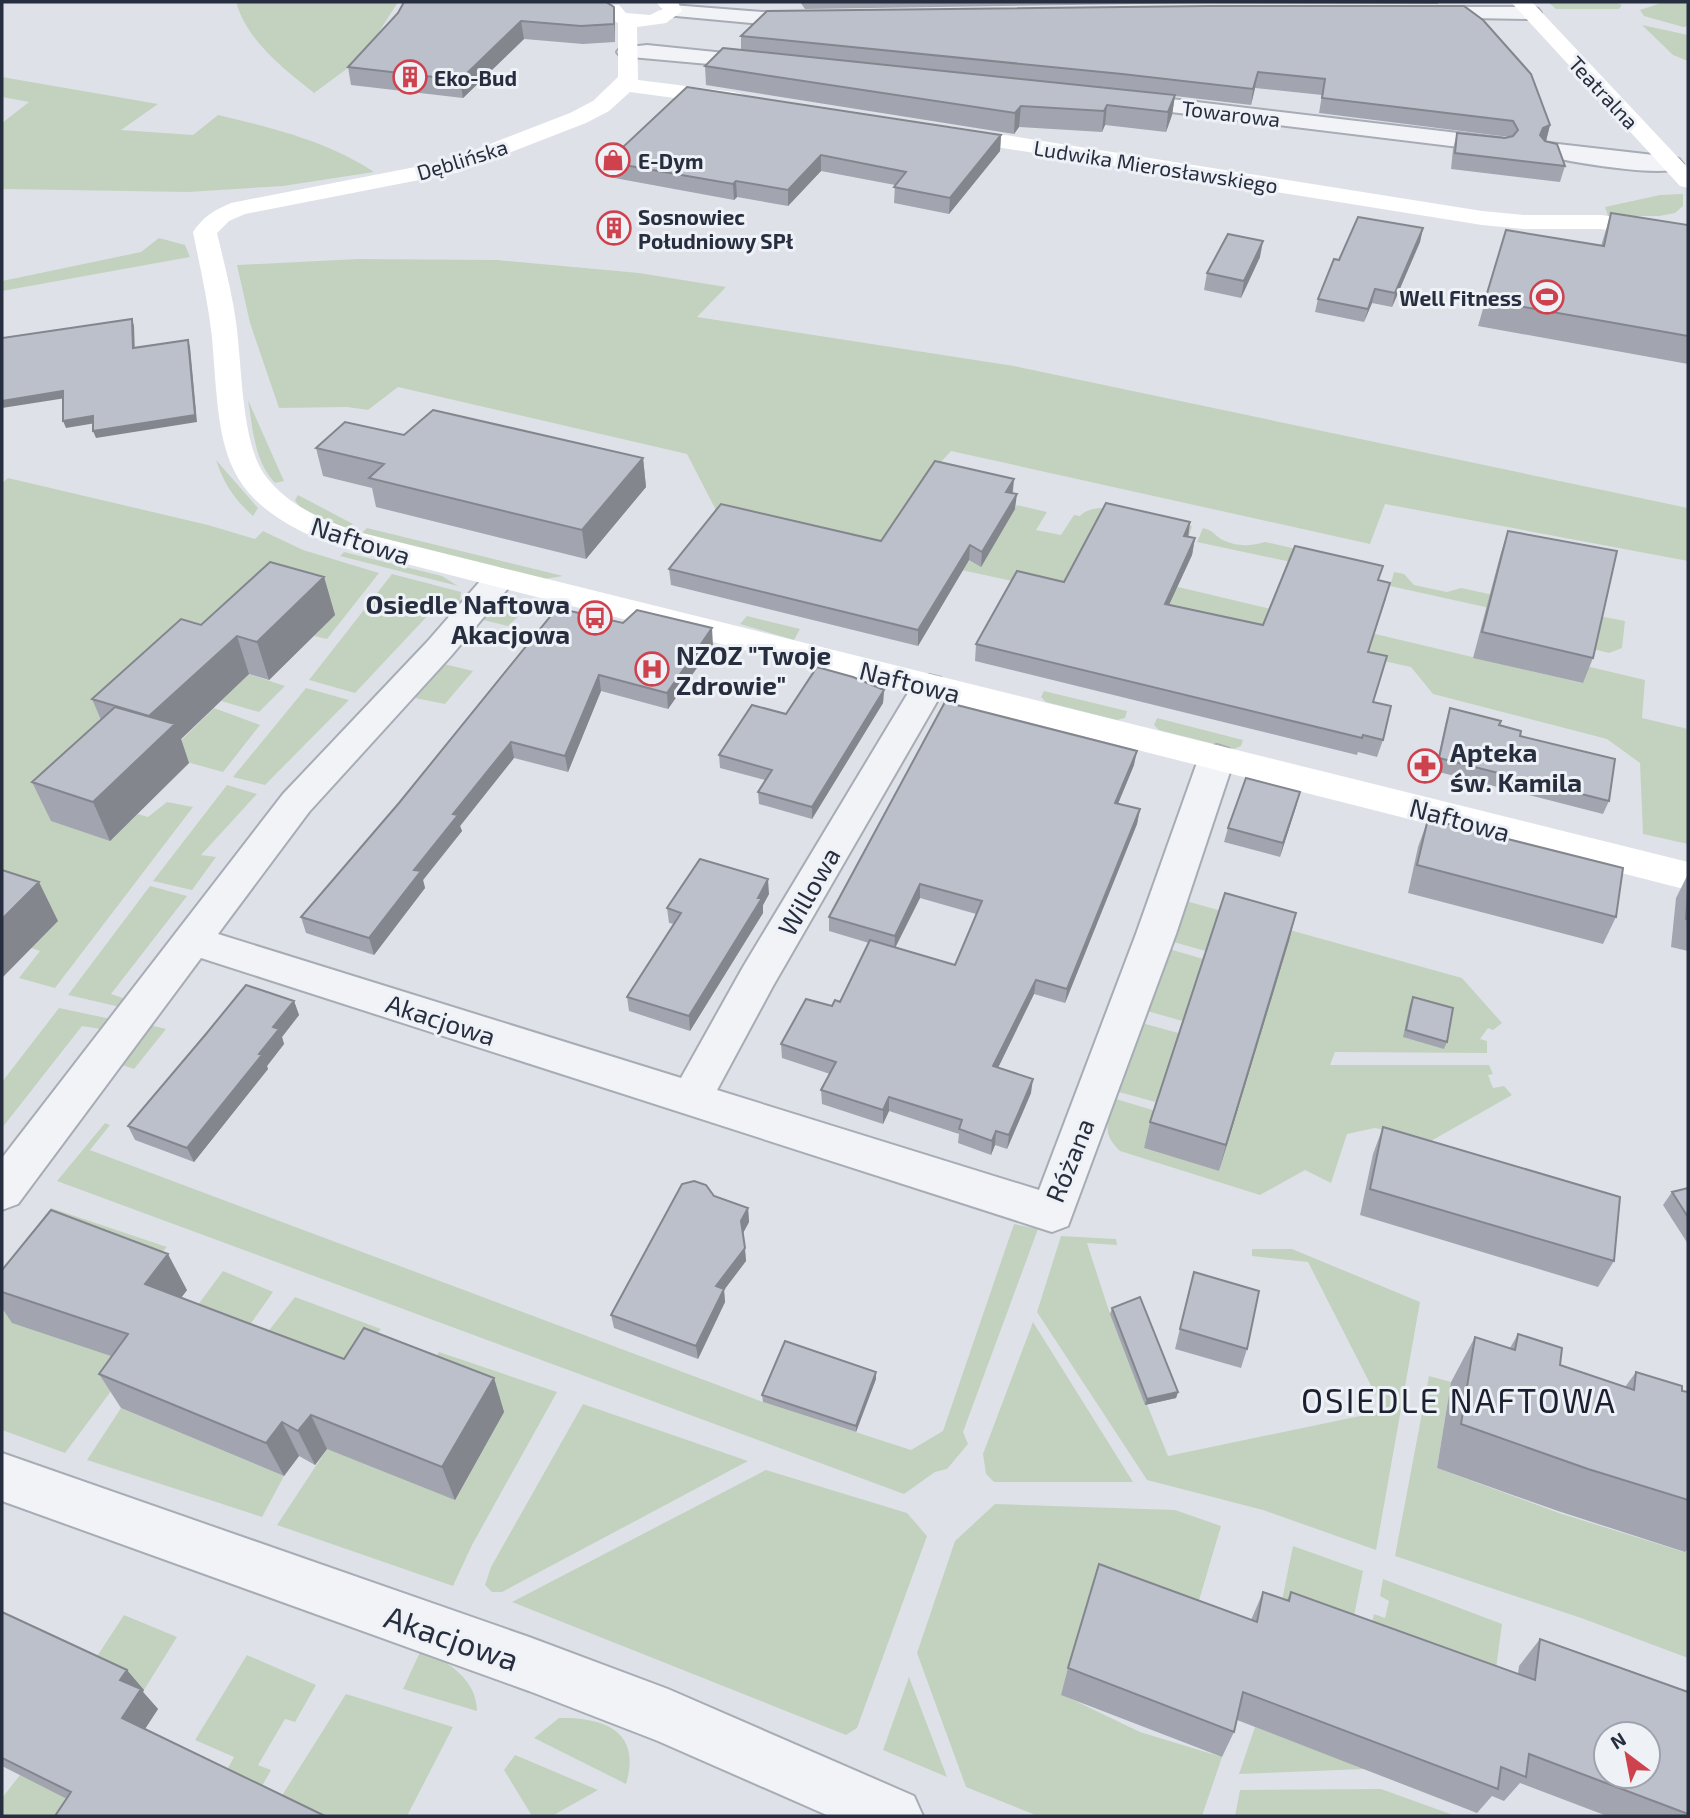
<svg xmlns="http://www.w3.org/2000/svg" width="1690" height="1818" viewBox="0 0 1690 1818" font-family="'Exo 2',sans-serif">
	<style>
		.green { fill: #c3d2bf }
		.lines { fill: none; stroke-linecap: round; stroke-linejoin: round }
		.street-casing { stroke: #a7acb5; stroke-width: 4 }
		.street { fill: #f1f3f6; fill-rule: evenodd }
		.secondary { fill: #fff; fill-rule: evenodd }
		.wall { fill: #a2a5af; fill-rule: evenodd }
		.shaded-wall { fill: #84868e }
		.building { fill: #bcc0cb; stroke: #84868e; stroke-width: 2; fill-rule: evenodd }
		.labels { text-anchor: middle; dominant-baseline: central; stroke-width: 6; stroke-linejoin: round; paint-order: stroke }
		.far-poi-label { font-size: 21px; font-weight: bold; fill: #272e3f; stroke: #eef1f6; text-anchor: start }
		.far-street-label { font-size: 21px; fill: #272e3f; stroke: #eef1f6 }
		.street-label { font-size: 26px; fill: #272e3f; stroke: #eef1f6 }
		.poi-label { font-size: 26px; font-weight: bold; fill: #272e3f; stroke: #eef1f6; text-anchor: start }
		.near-street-label { font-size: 32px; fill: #272e3f; stroke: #eef1f6 }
		.near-neighbourhood-label { font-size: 33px; letter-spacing: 2px; fill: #1a2030; stroke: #eef1f6 }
	</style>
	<rect width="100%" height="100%" fill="#dee2e8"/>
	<path class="green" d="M236 2H398L363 57 314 93C284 69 247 41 236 2Z
		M1548 2H1616L1622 5 1619 9H1556Z
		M1664 2H1688V26L1683 27 1644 16 1640 10Z
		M1642 25 1688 35V61L1673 55Z
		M2 77 158 104 121 130 193 135 218 115C272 128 327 141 374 172L283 186 188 192 2 189V123L29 102 2 97Z
		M1683 194V206L1675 213 1659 216H1608L1605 207 1660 195Z
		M159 238 185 245 190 257 2 291V281L141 252Z
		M358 259 497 260 639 273 726 287 697 317 1014 366 1688 508V561L1385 504 1370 544 951 451 940 463 997 540 1017 505 1047 512 1036 530 1061 535 1074 515 1080 516C1099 495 1166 520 1192 526L1188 539 1081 564 1582 683 1586 666 1645 680 1642 718 1688 729V844L1643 834 1640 763 1607 739 1433 694 1411 667 720 518 687 454 398 387 368 410 347 407 279 408 250 323 237 265Z
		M248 400 284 481 275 483C254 461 253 429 248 400Z
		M216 460 258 508 253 516C234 499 224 484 216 460Z
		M8 478 208 525 255 539 263 531 303 550 379 573 327 639 314 636 334 615 222 656 109 841 138 814 148 817 167 802 193 807 55 988 19 978 40 951 31 948 2 902V483Z
		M298 495 353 524 347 528C331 523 302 515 295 500Z
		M367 528 563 576 544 579 362 533Z
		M1203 528C1213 530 1215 536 1223 540 1237 547 1251 546 1265 542L1381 568 1291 562 1197 542Z
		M344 552 442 576 458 586 340 556Z
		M1394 572 1404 574 1414 585 1447 592 1461 588 1513 599 1580 628 1390 586Z
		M392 574 461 592 460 602 440 613 432 611 355 693 309 680Z
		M503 604 525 610 508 626 483 620 495 607Z
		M1594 615 1625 621 1622 648 1609 653 1589 648Z
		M747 616 800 629 794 640 740 624Z
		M444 664 473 671 445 704 415 698Z
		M249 674 285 686 259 712 221 701Z
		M306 688 349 700 265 785 233 777Z
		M1044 691 1127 711 1125 718 1117 720 1046 702 1041 697Z
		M214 708 260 725 223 772 165 756Z
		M1157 718 1243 740 1241 746 1234 749 1159 730 1154 725Z
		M227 785 257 794 201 855 216 857 192 890 153 881Z
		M150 886 187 896 111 994 126 999 120 1007 68 995Z
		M1186 901 1462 978 1502 1023 1493 1030 1488 1028 1480 1039 1487 1041V1053L1335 1052 1330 1065H1489L1493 1074 1488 1075 1493 1088 1504 1086 1512 1095 1431 1141 1375 1128 1347 1134 1331 1183 1305 1170 1260 1195 1120 1151C1100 1132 1108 1122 1116 1099L1156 1111 1144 1148 1219 1171 1288 941 1209 952 1170 941Z
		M1169 949 1207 960 1186 1022 1147 1011Z
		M59 1008 111 1019 106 1030 82 1026 2 1128V1082Z
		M1142 1023 1182 1034 1159 1103 1119 1092Z
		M150 1025 166 1029 134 1069 122 1065Z
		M105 1123 110 1125 90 1150 763 1402 911 1450 943 1431 1014 1224 1038 1229 963 1432 968 1444 947 1469 935 1472 904 1494 57 1181Z
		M51 1208 167 1247 156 1258 132 1363 65 1453 2 1430V1271Z
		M1061 1236 1116 1239 1117 1245 1087 1243 1108 1308 1168 1456 1384 1411 1308 1262 1252 1256V1249H1292L1420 1302 1376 1550 1263 1510 1147 1480 1037 1312Z
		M223 1271 273 1292 235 1346 183 1325Z
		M295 1297 381 1329 338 1386 252 1352Z
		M1033 1322 1133 1482H994L986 1474 983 1454Z
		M439 1352 557 1392 472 1545 453 1586 277 1525 327 1449 369 1464Z
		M1429 1376 1451 1382 1437 1468 1559 1513 1684 1552 1688 1535V1658L1584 1619 1395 1556Z
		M583 1404 748 1461 502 1592H492L485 1585 491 1567Z
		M121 1408 284 1476 262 1517 87 1460Z
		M766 1470 907 1513 927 1536 857 1728 846 1735 512 1602Z
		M995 1504 1175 1510 1221 1526 1195 1614 1061 1694 1140 1732 1222 1757 1202 1816H1038L966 1787 917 1653 955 1541Z
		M1293 1546 1363 1571 1348 1646 1278 1620Z
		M1383 1579 1502 1624 1492 1698 1365 1652 1374 1614 1385 1618 1389 1601 1380 1596Z
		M124 1615 177 1637 144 1690 90 1667Z
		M421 1650C448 1661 477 1680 477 1711L403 1689Z
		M247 1655 316 1685 295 1722 285 1719 258 1765 271 1770 257 1795 222 1779 234 1757 195 1740Z
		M909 1677 947 1777 883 1750Z
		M346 1694 453 1727 407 1816H301L276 1805Z
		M559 1718C604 1717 642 1731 626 1784L534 1738Z
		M1255 1727 1365 1769 1239 1774Z
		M515 1755 598 1790 552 1816H532L504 1770Z
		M20 1775 72 1800 62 1816H2V1798Z
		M1381 1789 1456 1816H1235L1240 1790Z"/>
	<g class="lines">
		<defs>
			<path id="street" d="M672 5 762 12H813L820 14 823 18 820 22 813 24H762L665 15 662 11 665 7Z
				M1420 7H1531L1538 9 1541 13 1538 17 1531 19 1413 17 1410 13 1413 9Z
				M647 45 765 57 772 59 775 63 772 67 765 69 620 56 617 52 620 48Z
				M1121 93 1500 138 1508 140 1511 145 1508 150 1500 152 1113 105 1110 100 1113 95Z
				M1549 143 1671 157 1679 159 1683 164 1679 169C1650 176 1571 162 1541 155L1538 150 1541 145Z
				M499 569 510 572 515 579 510 586 451 656 309 812 218 934 681 1078 743 967 917 678 929 675 941 678 946 686 773 986 717 1090 1039 1190 1136 934 1199 757 1205 749 1217 745 1229 749 1235 757 1176 934 1068 1226 1052 1232 201 958 18 1204 2 1210V1158L283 794 427 642 488 572Z
				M2 1453 529 1637 668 1689 914 1796 923 1816H829L658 1741 529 1691 2 1501Z"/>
		</defs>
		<use href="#street" class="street-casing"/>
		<use href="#street" class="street"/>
		<path class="secondary" d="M656 2H678L682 11 666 23 637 27 638 80 734 92 742 94 745 99 742 104 734 106 630 92 609 111 586 123 460 172 245 214 229 221 217 233C224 263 232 292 236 322 242 363 241 440 264 474 286 505 323 520 358 532L1688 862V890L336 546C216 501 221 450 212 337 208 301 200 267 193 232 203 217 214 210 231 203L446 161 570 113 593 101 618 77V23L602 13 605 5H619L626 13 650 15 662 9Z
			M1511 2H1532L1688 168V188L1680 186Z
			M949 126 1482 211 1524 215H1601L1688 227V241L1601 229H1524L1482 225 941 138 938 133 941 128Z"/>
	</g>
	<path class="wall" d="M404 2H608L614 7 615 42 583 44 524 39 463 98 351 85 348 67 398 13Z
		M800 2H1438V4L1206 3 805 9Z
		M1208 6 1550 125 1546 141 1565 166 1560 182 1451 169 1453 149 1457 133 1505 138 1509 137 1319 113 1322 95 1255 88 1251 105 1175 96 1172 115 1166 132 1105 125 1102 132 1019 127 1014 134 706 85 705 66 741 50V36Z
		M1001 135 1000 151 949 214 894 203 895 185 821 171 788 206 737 197 734 200 609 177 607 162Z
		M1611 213 1688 225V364L1478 326 1506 230 1601 246Z
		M1423 228 1420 242 1392 307 1372 303 1364 322 1315 312 1318 299Z
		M1260 257 1241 298 1204 290 1207 273Z
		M404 435 643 458 646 487 586 559 376 507 372 488 323 476 316 448Z
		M1014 479 1013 493 1015 509 981 567 969 560 918 646 671 585 669 569 881 541Z
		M1508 531 1593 658 1583 683 1473 658 1500 556Z
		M1188 536 1195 538 1192 555 1169 605 1263 625 1379 580 1386 599 1368 652 1373 702 1383 740 1377 757 1358 752 1357 755 975 661 976 644 1064 582Z
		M324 577 335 615 269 680 249 674 181 739 189 763 110 841 51 821 32 782 101 720 92 699 201 625Z
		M557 608 713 645 668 709 601 691 568 772 514 758 460 826 462 831 423 880 425 888 374 955 306 933 301 917 399 803Z
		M884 690 883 703 812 819 759 804 758 792 765 780 720 768 719 755 786 714Z
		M1450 708 1499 725 1520 736 1609 801 1603 814 1435 771 1446 721Z
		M1134 765 1118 804 1140 809 1137 824 1065 1003 1034 994 998 1068 1031 1093 1007 1149 995 1145 991 1155 958 1143 959 1134 889 1111 883 1124 822 1104 821 1090 830 1074 782 1058 781 1044 832 1006 840 1002 869 943 829 931V917ZM920 898 976 914 955 965 895 948Z
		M1300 792 1280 857 1224 842 1228 828Z
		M1428 819 1616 917 1603 944 1408 893 1418 847Z
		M1688 874V951L1671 947 1676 898Z
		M769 894 763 905V913L690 1031 629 1011 627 997 674 924 669 923 667 908Z
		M1296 913 1219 1171 1144 1148 1150 1122Z
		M1413 997 1447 1042 1444 1049 1403 1037 1410 1004Z
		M294 1001 299 1015 282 1037 284 1044 267 1066 268 1069 194 1162 135 1140 128 1126Z
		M1383 1127 1614 1261 1598 1287 1360 1215 1373 1154Z
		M1688 1188V1244L1663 1205 1672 1192Z
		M714 1196 748 1208 749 1222 743 1233 746 1261 724 1290 725 1302 698 1359 614 1328 611 1315Z
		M2 1270 187 1290 181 1298 344 1359 494 1378 504 1412 455 1500 327 1449 315 1465 299 1456 284 1476 121 1408 99 1374 111 1356 12 1323 2 1308Z
		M1194 1272 1247 1349 1241 1368 1175 1349Z
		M1112 1308 1178 1392 1176 1398 1145 1405 1110 1314Z
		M1518 1334 1560 1365 1625 1387 1636 1372 1688 1392V1548L1685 1552 1558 1511 1437 1468 1451 1382 1475 1337 1510 1348Z
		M876 1372V1379L856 1432 763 1402 762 1395Z
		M1263 1592 1287 1600 1291 1592 1518 1674 1519 1666 1540 1639 1688 1692V1816H1607L1520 1783 1504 1801 1492 1796 1477 1813 1237 1720 1234 1732 1222 1757 1061 1695 1068 1668 1251 1620Z
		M2 1612 144 1690 143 1692 158 1709 145 1729 67 1799 2 1766Z"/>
	<path class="shaded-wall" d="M614 7 615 24V42L614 24Z
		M521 21 524 39 463 98 460 80Z
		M1258 72 1255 88 1251 105 1253 89Z
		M1175 95 1172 115 1166 132 1168 112Z
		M1107 105 1105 125 1102 132 1104 111Z
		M1021 106 1019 127 1014 134 1015 113Z
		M1550 125 1546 141 1536 151 1543 128Z
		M1001 135 1000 151 949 214 950 198Z
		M821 155V171L788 206V190Z
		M736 181 737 197 734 200 733 184Z
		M1423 228 1420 242 1392 307 1395 293Z
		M1263 241 1260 257 1241 298 1244 281Z
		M1375 289 1372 303 1364 322 1368 309Z
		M132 319 134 326 135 355 133 348Z
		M188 340 190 347 197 422 96 438 93 431Z
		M63 391 66 398 2 408V401Z
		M93 416 96 423 66 428 63 421Z
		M643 458 646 487 586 559 582 530Z
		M1014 479 1012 494 1006 492Z
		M1017 494 1015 509 981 567 982 552Z
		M1190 522 1188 539 1184 536Z
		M1195 538 1192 555 1162 620 1165 604Z
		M970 545 969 560 918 646V630Z
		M324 577 335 615 269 680 257 642Z
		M712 628 713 645 668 709 667 693Z
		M237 636 249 674 181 739 189 763 110 841 93 802 149 716Z
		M599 675 601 691 568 772 565 756Z
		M884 690 883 703 812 819V807Z
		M511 742 514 758 460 826 462 831 423 880 425 888 374 955 369 938 453 814Z
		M1137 751 1134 765 1112 818 1115 803Z
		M1300 792 1296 807 1280 857 1283 843Z
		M1140 809 1137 824 1065 1003 1067 989Z
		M768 879 769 894 763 905V913L690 1031 689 1016Z
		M39 882 58 921 2 978V919Z
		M920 884V898L894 950 895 936Z
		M1296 913 1289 941 1219 1171 1226 1145Z
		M1036 980 1034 994 992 1080 993 1066Z
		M294 1001 299 1015 282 1037 284 1044 267 1066 268 1069 194 1162 187 1148 259 1054 273 1027Z
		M1033 1079 1031 1093 1007 1149 1009 1135Z
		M889 1097V1111L883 1124V1110Z
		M996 1131 995 1145 991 1155 992 1141Z
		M748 1208 749 1222 742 1235 741 1221Z
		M745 1248 746 1261 724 1290 725 1302 698 1359 696 1346 716 1286Z
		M168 1254 187 1290 165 1319 145 1284Z
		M876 1372V1379L856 1432V1426Z
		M494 1378 504 1412 455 1500 442 1467Z
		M1178 1392 1176 1398 1145 1405 1147 1399Z
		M311 1415 327 1449 315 1465 298 1431Z
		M282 1422 299 1456 284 1476 266 1443Z
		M127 1670 144 1690 143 1692 158 1709 139 1738 122 1718 120 1680Z"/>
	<path class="building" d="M404 2H606L614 7V24L581 26 521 21 460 80 348 67 398 13Z
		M1208 6H1464L1483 20 1531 74 1550 125 1543 128 1540 135 1545 141 1557 144 1565 166 1455 153 1457 133 1505 138 1513 136 1518 130 1513 121 1322 98 1325 79 1258 72 1253 89 1122 74 741 36 767 11Z
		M723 48 1175 95 1168 112 1107 105 1104 111 1021 106 1015 113 705 66Z
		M687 87 1001 135 950 198 894 187 906 172 821 155 788 190 736 181 733 184 607 162Z
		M1611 213 1688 225V336L1485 300 1506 230 1604 246Z
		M1358 217 1423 228 1395 293 1375 289 1368 309 1318 299 1334 259 1339 260Z
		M1228 234 1263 241 1244 281 1207 273Z
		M132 319 133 348 188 340 195 415 93 431V416L63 421V391L2 401V338Z
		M433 410 643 458 582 530 369 478 384 464 316 448 345 422 404 435Z
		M935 461 1014 479 1006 492 1017 494 982 552 970 545 918 630 669 569 721 504 881 541Z
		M1106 503 1190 522 1184 536 1195 538 1165 604 1263 625 1295 546 1383 566 1378 580 1390 583 1368 652 1387 656 1373 702 1391 706 1383 740 1363 735 1362 738 976 644 1017 571 1064 582Z
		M1508 531 1617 551 1593 658 1482 632Z
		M270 562 324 577 257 642 237 636 149 716 92 699 181 619 201 625Z
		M557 608 623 623 637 610 712 628 667 693 599 675 565 756 511 742 453 814 458 815 414 870 421 871 369 938 301 917 399 803Z
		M817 667 853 677 884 690 812 807 758 792 772 770 719 755 752 705 786 714Z
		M945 702 1137 751 1115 803 1140 809 1067 989 1036 980 993 1066 1033 1079 1009 1135 996 1131 992 1141 959 1129 962 1120 889 1097 883 1110 821 1090 836 1062 781 1044 806 999 832 1006 835 1000 840 1002 870 940 955 965 982 901 920 884 895 936 829 917Z
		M115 707 175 724 93 802 32 782Z
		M1450 708 1501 721 1499 725 1521 731 1520 736 1615 759 1609 801 1439 758Z
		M1246 778 1300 792 1283 843 1228 828Z
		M1428 819 1623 868 1616 917 1417 865Z
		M700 859 768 879 758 898H762L689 1016 627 997 681 913 667 908Z
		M2 870 39 882 2 919Z
		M1688 892V920L1686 919Z
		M1225 893 1296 913 1226 1145 1150 1122Z
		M246 985 294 1001 273 1027 279 1029 259 1054 262 1055 187 1148 128 1126 206 1034Z
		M1413 997 1453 1008 1447 1042 1406 1030Z
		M1383 1127 1620 1197 1614 1261 1370 1189Z
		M694 1181 706 1185 714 1196 748 1208 741 1221 745 1248 716 1286 724 1289 696 1346 611 1315 682 1184Z
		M1688 1188V1217L1672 1192Z
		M51 1210 168 1254 145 1284 245 1322 344 1359 364 1328 494 1378 442 1467 311 1415 298 1431 282 1422 266 1443 99 1374 128 1334 2 1292V1270Z
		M1194 1272 1259 1291 1247 1349 1180 1329Z
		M1140 1297 1178 1392 1147 1399 1112 1308Z
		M1518 1334 1562 1348 1560 1365 1634 1390 1636 1372 1682 1386V1391L1688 1392V1500L1588 1469 1461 1424 1475 1337 1515 1350Z
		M785 1341 876 1372 856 1426 762 1395Z
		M1099 1564 1257 1622 1263 1592 1289 1601 1291 1592 1535 1680 1540 1639 1688 1692V1814L1529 1754 1526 1777 1501 1767 1498 1789 1243 1692 1234 1732 1068 1668ZM1606 1734H1648V1776H1606Z
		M2 1612 127 1670 120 1680 141 1689 122 1718 325 1816H55L71 1792 2 1758Z"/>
	<defs>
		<symbol id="building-ring" viewBox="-11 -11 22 22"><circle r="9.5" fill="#eef1f6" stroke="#ce424e" stroke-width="1.5"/><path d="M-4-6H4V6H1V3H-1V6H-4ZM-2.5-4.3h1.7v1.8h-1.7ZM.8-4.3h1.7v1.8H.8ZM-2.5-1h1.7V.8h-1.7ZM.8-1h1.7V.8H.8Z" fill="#ce424e"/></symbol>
		<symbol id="shop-ring" viewBox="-11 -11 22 22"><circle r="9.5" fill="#eef1f6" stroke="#ce424e" stroke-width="1.5"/><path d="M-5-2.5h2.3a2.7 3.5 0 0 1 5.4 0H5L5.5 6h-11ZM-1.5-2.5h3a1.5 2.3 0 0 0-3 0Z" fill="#ce424e"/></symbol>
		<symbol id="stadium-ring" viewBox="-11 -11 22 22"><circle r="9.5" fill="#eef1f6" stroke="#ce424e" stroke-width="1.5"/><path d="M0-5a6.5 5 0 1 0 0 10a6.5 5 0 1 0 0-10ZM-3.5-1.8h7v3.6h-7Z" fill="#ce424e"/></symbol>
		<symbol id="bus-ring" viewBox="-11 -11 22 22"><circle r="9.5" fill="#eef1f6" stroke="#ce424e" stroke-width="1.5"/><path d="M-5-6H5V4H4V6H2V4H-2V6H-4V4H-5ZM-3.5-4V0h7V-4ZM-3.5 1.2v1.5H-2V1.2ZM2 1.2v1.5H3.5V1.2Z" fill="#ce424e"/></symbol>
		<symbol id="hospital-ring" viewBox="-11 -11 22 22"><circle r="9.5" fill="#eef1f6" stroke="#ce424e" stroke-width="1.5"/><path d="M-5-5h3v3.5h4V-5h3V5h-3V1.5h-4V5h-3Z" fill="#ce424e"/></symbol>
		<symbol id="pharmacy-ring" viewBox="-11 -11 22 22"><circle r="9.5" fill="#eef1f6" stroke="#ce424e" stroke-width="1.5"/><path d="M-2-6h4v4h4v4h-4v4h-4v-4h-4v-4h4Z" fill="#ce424e"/></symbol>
	</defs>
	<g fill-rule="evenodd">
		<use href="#building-ring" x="391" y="58" width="38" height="38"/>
		<use href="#shop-ring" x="594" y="141" width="38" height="38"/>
		<use href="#building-ring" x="595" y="209" width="38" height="38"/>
		<use href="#stadium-ring" x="1528" y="278" width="38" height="38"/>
		<use href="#bus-ring" x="576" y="599" width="38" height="38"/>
		<use href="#hospital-ring" x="633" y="650" width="38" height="38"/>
		<use href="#pharmacy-ring" x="1406" y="747" width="38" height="38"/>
	</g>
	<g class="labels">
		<g class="far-poi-label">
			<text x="434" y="77">Eko-Bud</text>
			<text x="638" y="160">E-Dym</text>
			<text x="638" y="216">Sosnowiec<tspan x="638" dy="24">Południowy SPł</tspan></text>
			<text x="1522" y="297" text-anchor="end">Well Fitness</text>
		</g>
		<g class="far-street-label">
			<text transform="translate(1604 92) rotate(47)">Teatralna</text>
			<text transform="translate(1231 113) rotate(7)">Towarowa</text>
			<text transform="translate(462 159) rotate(-17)">Dęblińska</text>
			<text transform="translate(1156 166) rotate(9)">Ludwika Mierosławskiego</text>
		</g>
		<g class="street-label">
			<text transform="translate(361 540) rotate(18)">Naftowa</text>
			<text transform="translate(910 681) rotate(14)">Naftowa</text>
			<text transform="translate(1460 819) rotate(15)">Naftowa</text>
			<text transform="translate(808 891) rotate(-60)">Willowa</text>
			<text transform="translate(441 1019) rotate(18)">Akacjowa</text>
			<text transform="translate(1069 1160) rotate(-68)">Różana</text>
		</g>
		<g class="poi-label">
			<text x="570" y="603" text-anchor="end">Osiedle Naftowa<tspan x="570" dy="30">Akacjowa</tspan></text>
			<text x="676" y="654">NZOZ "Twoje<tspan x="676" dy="30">Zdrowie"</tspan></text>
			<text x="1450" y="751">Apteka<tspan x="1450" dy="30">św. Kamila</tspan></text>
		</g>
		<g class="near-street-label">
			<text transform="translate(452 1637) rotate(19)">Akacjowa</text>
		</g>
		<g class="near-neighbourhood-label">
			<text x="1459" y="1400">OSIEDLE NAFTOWA</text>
		</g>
	</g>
	<rect width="1690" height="1818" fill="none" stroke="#272e3f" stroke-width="7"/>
	<g transform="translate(1627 1755) rotate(328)"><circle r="33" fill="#eef1f6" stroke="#9ea3ad" stroke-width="2"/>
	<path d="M0-5L12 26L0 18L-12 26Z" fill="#ce424e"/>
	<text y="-10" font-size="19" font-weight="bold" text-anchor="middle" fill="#272e3f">N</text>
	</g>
</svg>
